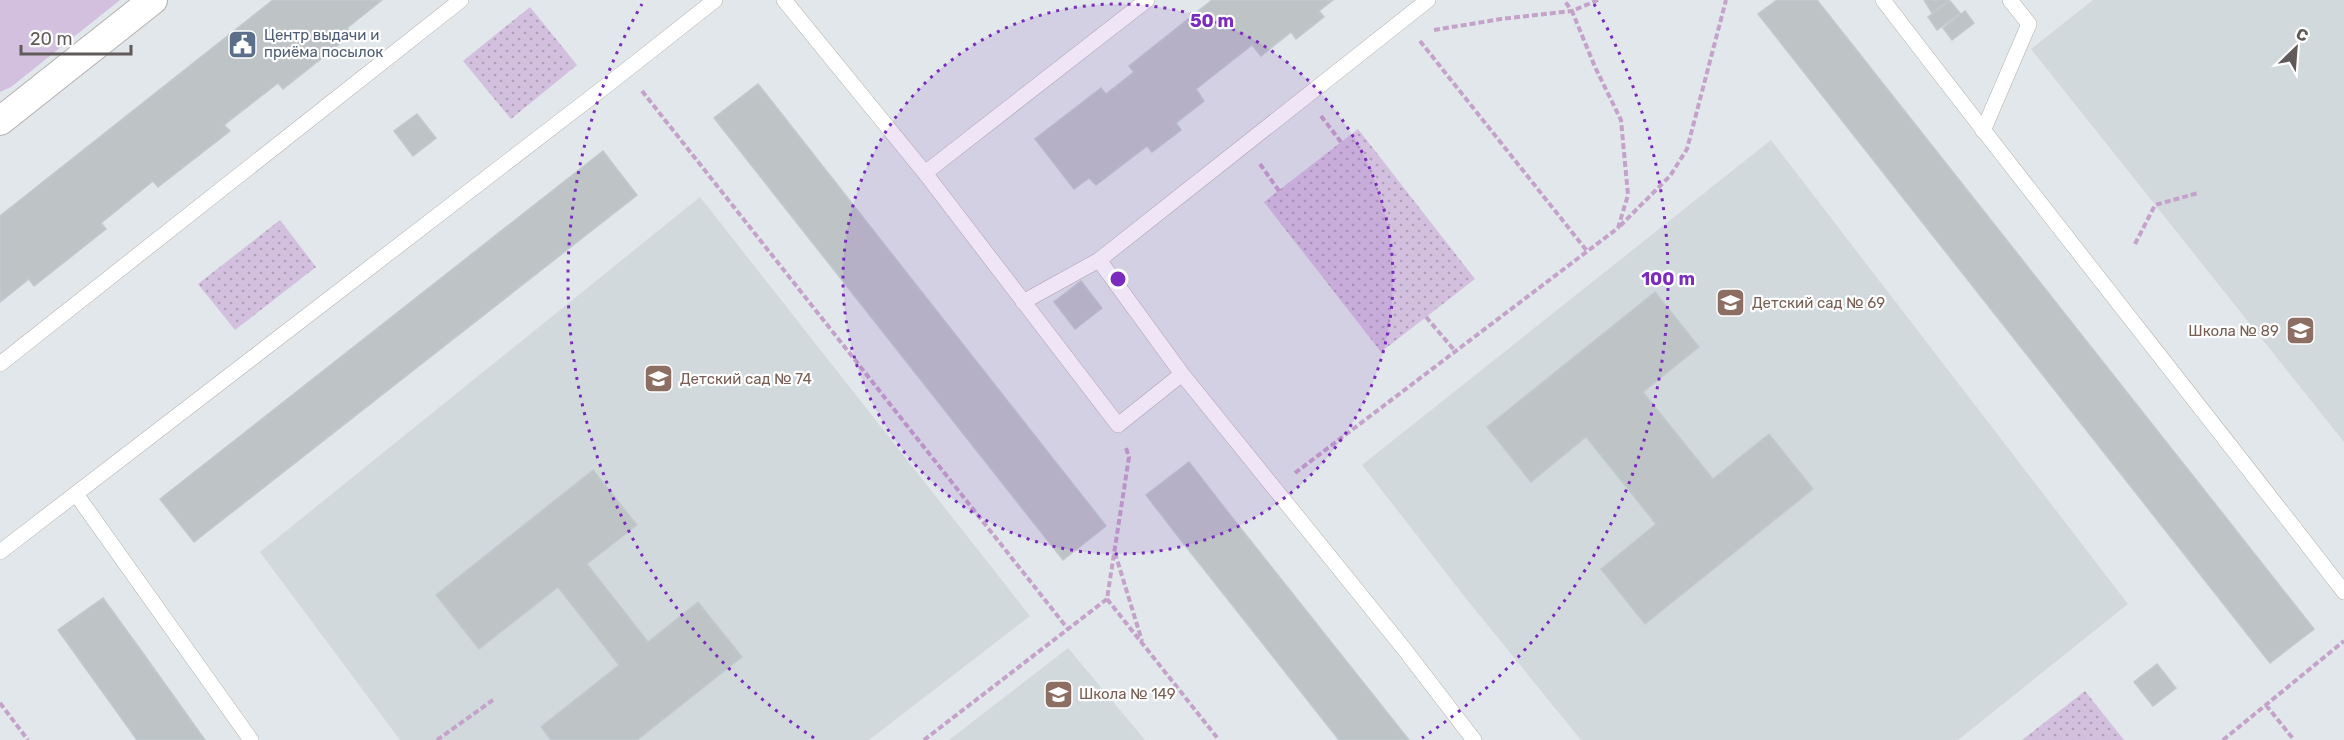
<svg xmlns="http://www.w3.org/2000/svg" width="2344" height="740" viewBox="0 0 2344 740" font-family="Rubik,sans-serif">
	<style>
		.education { fill: #d2d9dd }
		.grass { fill: #d3c0df }
		.park { fill: url(#park-dots) }
		.building { fill: #bec3c6; stroke: #c0cace; stroke-width: 1.5 }
		.lines { fill: none; stroke-linecap: round; stroke-linejoin: round }
		.service-casing { stroke: #b5b0af; stroke-width: 16 }
		.minor-casing { stroke: #b5b0af; stroke-width: 30 }
		.path { stroke: #c5a2ca; stroke-width: 4; stroke-dasharray: 6 3; stroke-linecap: butt }
		.service { stroke: #fff; stroke-width: 15 }
		.minor { stroke: #fff; stroke-width: 28 }
		.ring { fill: none; stroke: #7b2cbf; stroke-width: 3; stroke-dasharray: 3 6 }
		.labels { text-anchor: middle; dominant-baseline: central; stroke-width: 4.5; stroke-linejoin: round; paint-order: stroke }
		.service-label { font-size: 15px; fill: #4e5e75; stroke: #fff; text-anchor: start }
		.education-label { font-size: 15px; fill: #785e54; stroke: #fff; text-anchor: start }
		.centre { fill: #7b2cbf; stroke: #fff; stroke-width: 3 }
		.ring-label { font-size: 18px; text-anchor: middle; font-weight: bold; fill: #7b2cbf; stroke: #fff; stroke-width: 4.5; stroke-linejoin: round; paint-order: stroke }
	</style>
	<defs>
		<pattern id="park-dots" width="8" height="8" patternUnits="userSpaceOnUse" patternTransform="scale(1.5)"><rect width="8" height="8" fill="#d3c0df"/><path d="M2 2h.1M6 6h.1" fill="none" stroke="#af9fb8" stroke-width="1.8" stroke-linecap="round"/></pattern>
	</defs>
	<rect width="100%" height="100%" fill="#e1e7ea"/>
	<path class="education" d="M2093 0H2344V442L2031 49Z
		M1771 140 2128 604 1958 740H1581L1468 601 1362 465Z
		M700 197 1030 616 869 740H400L260 552Z
		M1068 648 1145 740H949Z"/>
	<path class="grass" d="M0 0H120L11 87 0 92Z"/>
	<path class="park" d="M530 7 577 65 511 119 463 61Z
		M1358 129 1475 279 1381 352 1264 202Z
		M280 220 316 267 235 330 198 284Z
		M2085 691 2124 740H2022Z"/>
	<path class="building" d="M273 0H382L347 28 352 34 331 51 283 89 278 83 224 125 230 131 158 187 153 181 101 223 106 229 34 286 29 279 0 302V216Z
		M1212 0H1333L1319 11 1324 17 1296 39 1291 32 1261 56 1252 45 1196 89 1204 101 1176 123 1181 130 1152 152 1147 146 1096 185 1089 178 1074 189 1035 139 1101 88 1106 94 1134 72 1129 66Z
		M1777 0H1817L2314 629 2270 663 1758 14Z
		M1924 0H1949L1932 13Z
		M1950 1 1960 13 1937 30 1928 17Z
		M1965 11 1974 23 1952 40 1943 28Z
		M758 84 1106 526 1063 560 714 118Z
		M417 114 436 138 413 156 394 131Z
		M603 151 637 195 194 542 160 499Z
		M1081 281 1102 308 1075 329 1054 302Z
		M1655 292 1699 347 1643 392 1713 479 1769 434 1813 489 1645 624 1601 569 1656 524 1586 437 1531 482 1487 427Z
		M1189 462 1227 511 1409 740H1339L1184 544 1146 495Z
		M593 470 637 525 587 564 648 642 698 602 742 657 637 740H551L541 727 619 665 558 587 479 649 436 595Z
		M103 598 140 649 205 740H137L58 630Z
		M2157 664 2176 688 2153 706 2134 682Z"/>
	<g class="lines">
		<defs>
			<path id="service" d="M784 0 925 173 1118 425 1182 374 1405 650 1474 740
				M1883 0C2035 199 2191 394 2344 592
				M1983 131 2029 24 2010 0
				M925 173 1147 0
				M1099 260 1182 374
				M1023 302 1099 260 1428 0
				M0 364 461 0
				M76 494 251 740
				M0 552 615 79 715 0"/>
			<path id="minor" d="M0 121 153 0"/>
		</defs>
		<use href="#service" class="service-casing"/>
		<use href="#minor" class="minor-casing"/>
		<path class="path" d="M1434 30 1501 19 1572 11 1564 0
			M1420 41 1587 251
			M642 91 1068 629
			M1321 116 1341 142
			M1260 164 1279 191
			M1620 226 1670 176 1687 149 1726 0
			M2135 244 2155 205 2198 193
			M1426 317 1455 351
			M1295 473 1618 228 1628 195 1621 120 1595 67 1572 11 1598 0
			M1115 553 1142 641
			M1107 599 1219 740
			M0 703 28 740
			M2266 705 2294 740
			M437 740 493 700
			M924 740 1107 599 1129 457 1126 448
			M2223 740 2344 641"/>
		<use href="#service" class="service"/>
		<use href="#minor" class="minor"/>
	</g>
	<circle cx="1118" cy="279" r="275" fill="#7b2cbf" fill-opacity=".12"/>
	<g class="ring">
		<circle cx="1118" cy="279" r="275"/>
		<path d="M814 738A550 550 0 0 1 642 4M1594 4A550 550 0 0 1 1422 738"/>
	</g>
	<defs>
		<symbol id="civic-square" viewBox="-11 -11 22 22"><rect x="-9" y="-9" width="18" height="18" rx="4" fill="#5c6f8a" stroke="#fff"/><path d="M-.6-6.5H3V-4.5H.6V-3L4-1V1h2V6H-6V1h2V-1L-.6-3ZM-1.2 2.5V6h2.4V2.5Z" fill="#fff"/></symbol>
		<symbol id="school-square" viewBox="-11 -11 22 22"><rect x="-9" y="-9" width="18" height="18" rx="4" fill="#8d6e63" stroke="#fff"/><path d="M0-5L7-2L0 1L-7-2ZM-4 1L0 2.5L4 1V4Q0 6-4 4Z" fill="#fff"/></symbol>
	</defs>
	<g fill-rule="evenodd">
		<use href="#civic-square" x="226" y="28" width="33" height="33"/>
		<use href="#school-square" x="1714" y="286" width="33" height="33"/>
		<use href="#school-square" x="2284" y="314" width="33" height="33"/>
		<use href="#school-square" x="642" y="362" width="33" height="33"/>
		<use href="#school-square" x="1042" y="678" width="33" height="33"/>
	</g>
	<g class="labels">
		<g class="service-label">
			<text x="264" y="35">Центр выдачи и<tspan x="264" dy="17">приёма посылок</tspan></text>
		</g>
		<g class="education-label">
			<text x="1752" y="303">Детский сад № 69</text>
			<text x="2279" y="331" text-anchor="end">Школа № 89</text>
			<text x="680" y="379">Детский сад № 74</text>
			<text x="1079" y="694">Школа № 149</text>
		</g>
	</g>
	<circle cx="1118" cy="279" r="9" class="centre"/>
	<g class="ring-label">
		<text x="1212" y="27">50 m</text>
		<text x="1668" y="285">100 m</text>
	</g>
	<g transform="translate(2296 48) rotate(25)" stroke="#ffffff" stroke-width="4.5" paint-order="stroke">
	<path d="M0-4.5L10 22L0 15L-10 22Z" fill="#605a5a"/>
	<text y="-9" font-size="16" font-weight="bold" text-anchor="middle" fill="#605a5a">С</text>
	</g>
	<path d="M21 45v9h110v-9" fill="none" stroke="#605a5a" stroke-width="3"/>
	<text x="30" y="45" font-size="18" fill="#605a5a" stroke="#ffffff" stroke-width="4.5" paint-order="stroke">20 m</text>
</svg>
